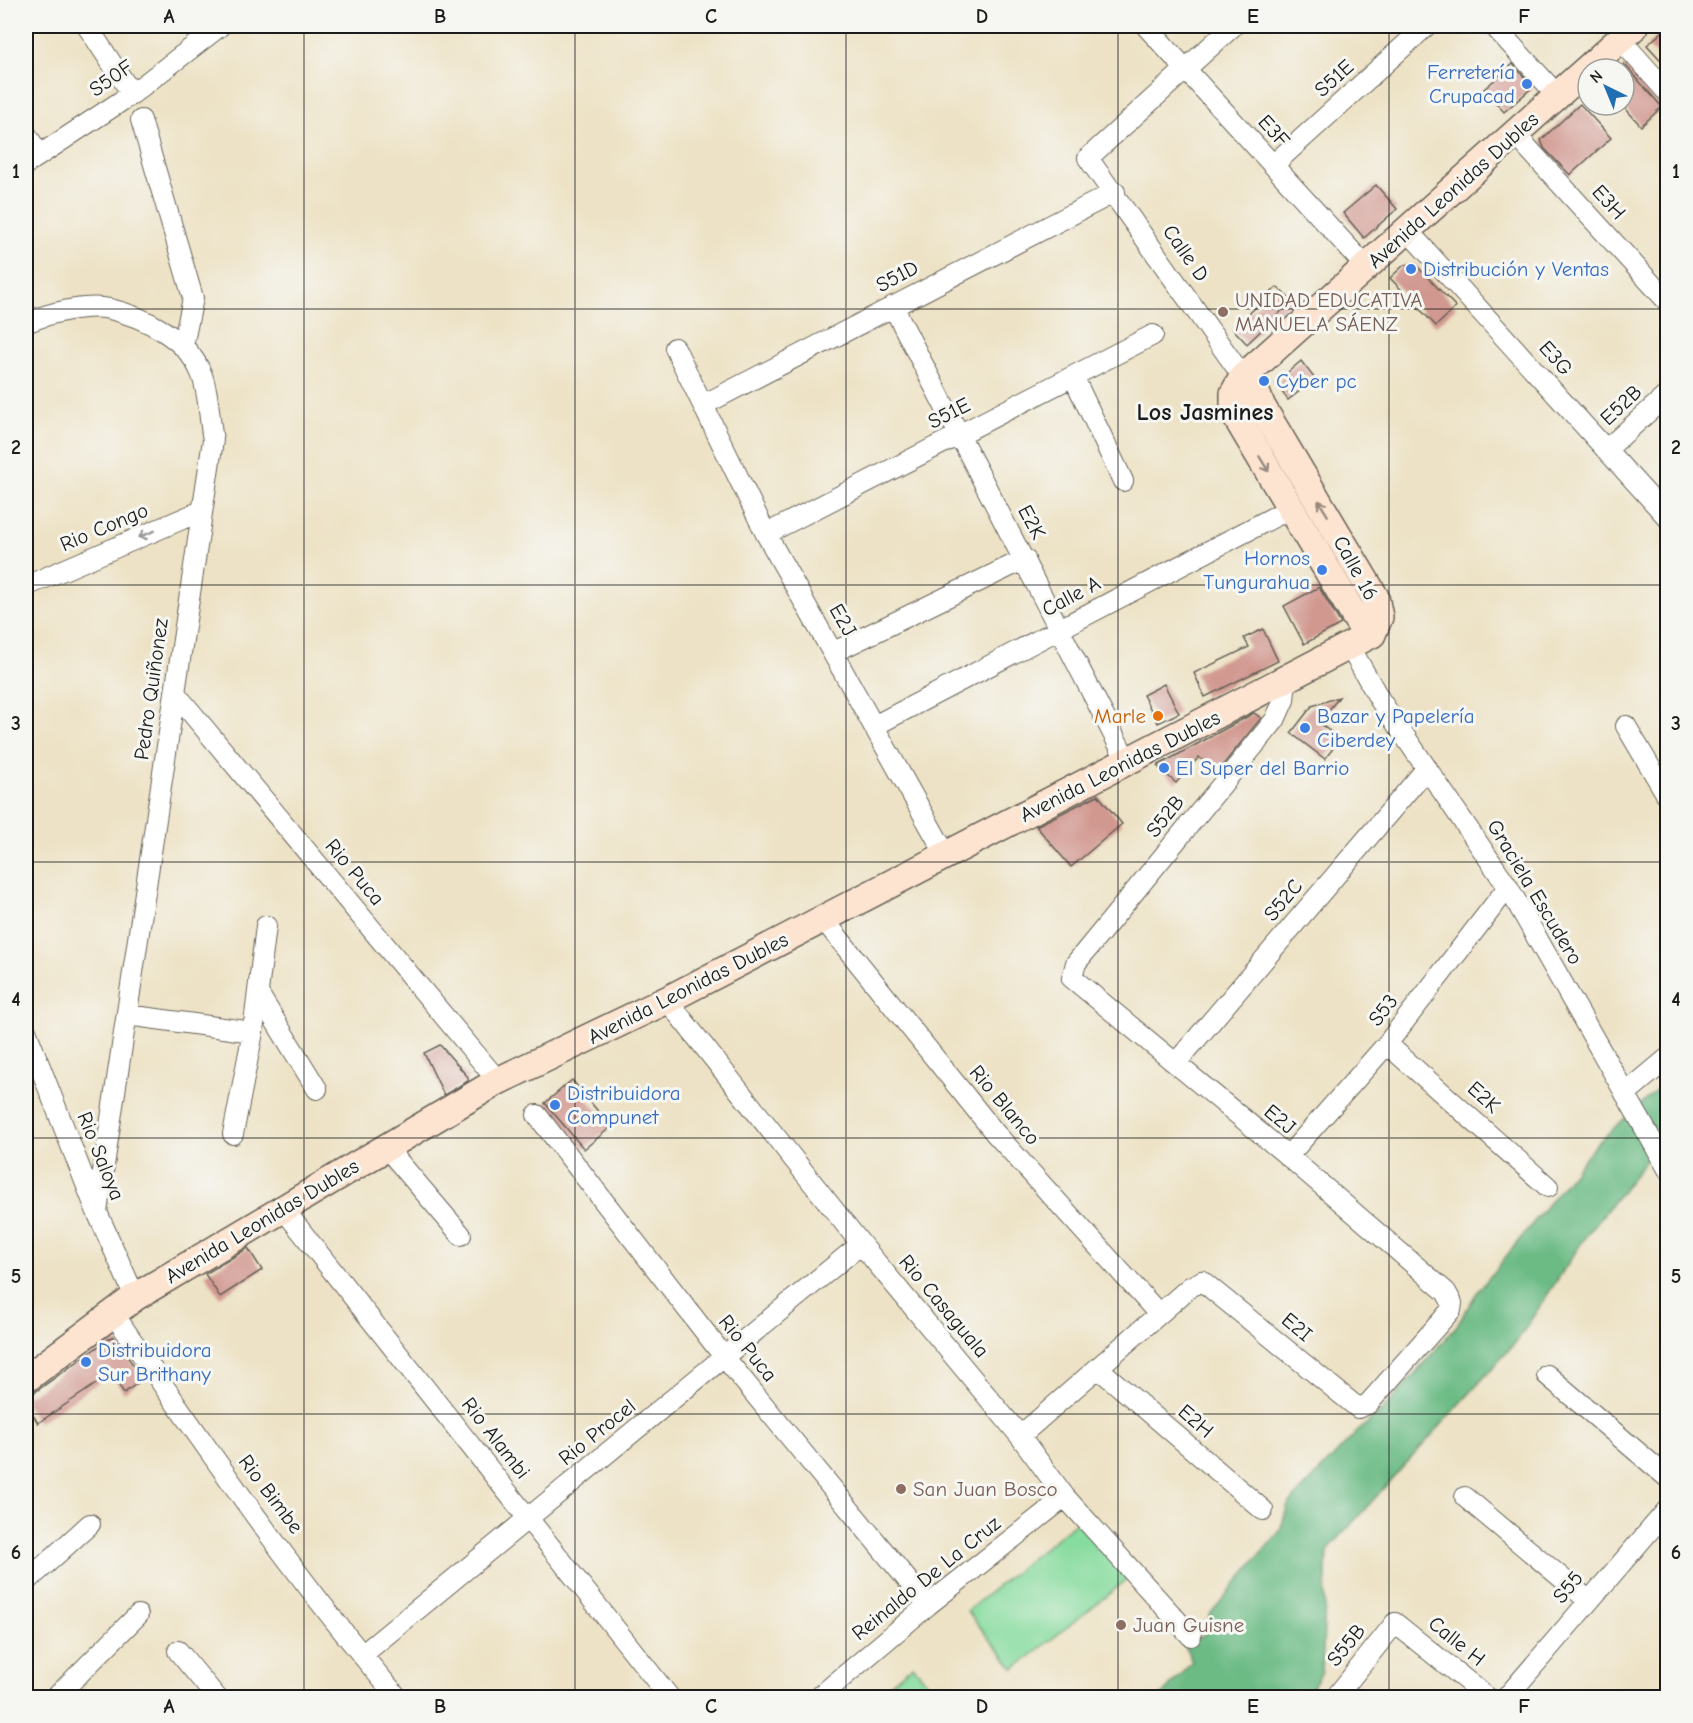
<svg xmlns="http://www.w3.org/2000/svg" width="1693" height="1723" viewBox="0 0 1693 1723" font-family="'Comic Neue',sans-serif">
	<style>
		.green { fill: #86db9e; stroke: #517c5d; stroke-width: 1.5 }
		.forest { fill: #6cbb85; stroke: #446c50; stroke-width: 1.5 }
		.building { fill: #d19890 }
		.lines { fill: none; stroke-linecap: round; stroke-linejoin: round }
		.minor-casing { stroke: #656157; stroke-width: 22 }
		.secondary-casing { stroke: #656157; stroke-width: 30 }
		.minor { stroke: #fff; stroke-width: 20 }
		.secondary { stroke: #fde4d0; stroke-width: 27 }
		.oneway { stroke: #988a7f }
		.oneway2 { stroke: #999 }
		.grid { fill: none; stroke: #1c1c1c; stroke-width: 1.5; stroke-opacity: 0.55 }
		.shop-dot { fill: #3f7fe0; stroke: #f6f6f2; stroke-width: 2 }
		.education-dot { fill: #8d6e63; stroke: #f6f6f2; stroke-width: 2 }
		.food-dot { fill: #e8710a; stroke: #f6f6f2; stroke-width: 2 }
		.labels { text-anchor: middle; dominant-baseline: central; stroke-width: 6; stroke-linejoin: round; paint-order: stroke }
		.shop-label { font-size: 21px; fill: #366cbe; stroke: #f6f6f2; text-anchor: start }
		.street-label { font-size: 21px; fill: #1c1c1c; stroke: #f6f6f2 }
		.education-label { font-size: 21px; fill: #785e54; stroke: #f6f6f2; text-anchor: start }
		.food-label { font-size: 21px; fill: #c56008; stroke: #f6f6f2; text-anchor: end }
		.quarter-label { font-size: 24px; font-weight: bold; fill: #1c1c1c; stroke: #f6f6f2 }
		.neatline { fill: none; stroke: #1c1c1c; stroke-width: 2 }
		.grid-label { font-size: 20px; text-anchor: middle; font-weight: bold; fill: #1c1c1c }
	</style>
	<rect width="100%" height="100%" fill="#f6f6f2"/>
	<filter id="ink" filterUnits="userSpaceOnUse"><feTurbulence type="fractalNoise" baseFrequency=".0167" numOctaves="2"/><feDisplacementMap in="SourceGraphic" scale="12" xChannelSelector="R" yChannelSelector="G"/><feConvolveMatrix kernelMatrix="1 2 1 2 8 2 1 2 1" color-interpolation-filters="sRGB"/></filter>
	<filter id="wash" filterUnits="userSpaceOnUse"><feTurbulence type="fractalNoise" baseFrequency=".008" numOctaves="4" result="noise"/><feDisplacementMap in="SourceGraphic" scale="24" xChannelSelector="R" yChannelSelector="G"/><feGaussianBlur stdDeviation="1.35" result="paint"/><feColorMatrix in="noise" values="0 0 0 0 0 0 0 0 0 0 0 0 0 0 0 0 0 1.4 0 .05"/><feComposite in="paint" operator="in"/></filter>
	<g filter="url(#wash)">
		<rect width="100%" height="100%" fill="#ede2c5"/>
		<path class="green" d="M1081 1518 1129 1578 1014 1669 967 1611Z
			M913 1665 939 1697H874Z"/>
		<path class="forest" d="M1667 1081V1134L1586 1236 1517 1341 1327 1551 1322 1672 1306 1697 1159 1698 1192 1662 1185 1646 1206 1633 1211 1613 1280 1531 1288 1505 1357 1432 1386 1407 1458 1324 1476 1294 1596 1144Z"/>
		<g id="blocks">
			<path class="building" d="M1668 27V68L1647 45Z
				M1513 64 1533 87 1504 112 1484 89Z
				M1624 64 1662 107 1641 126 1624 107Z
				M1580 104 1611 138 1570 175 1544 148 1541 140Z
				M1376 185 1397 209 1364 238 1343 213Z
				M1415 264 1456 307 1436 326 1390 278 1404 265Z
				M1277 287 1292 301 1247 344 1233 329Z
				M1301 361 1315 379 1288 400 1276 384 1280 379Z
				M1319 587 1341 624 1304 644 1284 606Z
				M1263 629 1278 661 1205 697 1194 673 1249 647 1244 638Z
				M1164 684 1179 713 1158 723 1143 695Z
				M1339 697 1319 723 1340 739 1325 759 1291 733 1312 706Z
				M1254 713 1261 718 1217 772 1199 757 1176 783 1157 766Z
				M1098 795 1122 824 1071 867 1036 826Z
				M440 1045 468 1077V1081L444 1095 424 1053Z
				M572 1080 611 1127 584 1149 545 1103Z
				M248 1248 262 1270 220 1297 205 1274Z
				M113 1336 143 1379 124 1393 111 1374 38 1423 26 1404V1396L35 1392Z"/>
		</g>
	</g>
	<g filter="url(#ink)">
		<use href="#blocks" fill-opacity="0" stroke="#656157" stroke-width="1.5"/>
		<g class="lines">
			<defs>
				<path id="minor" d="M87 26 132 94
					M1146 26 1367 268
					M1233 26 1088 158 1243 377
					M1494 26 1558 96
					M1620 39 1668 93
					M141 120 193 298 183 346
					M26 134 39 154
					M1515 134 1668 302
					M26 164 132 94 220 26
					M1273 165 1426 26
					M1408 231 1668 518
					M893 306 1127 761
					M26 323C48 313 86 304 110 309 144 317 187 338 201 373 209 392 209 419 213 440L97 1212
					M675 348 766 534 946 855
					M1073 376 1123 481
					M703 405 1115 192
					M1606 450 1668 394
					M766 534 1153 335
					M26 586 201 511
					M1350 647 1380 700 1508 887 1668 1169
					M834 652 1025 559
					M175 693 498 1081
					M874 726 1291 508
					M1626 726 1668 797
					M824 920 995 1133 1159 1314
					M258 993 317 1089
					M667 1000 861 1244 1020 1436 1065 1497 1191 1636
					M127 1015 253 1032 266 926
					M26 1031 97 1212 135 1297
					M1387 1044 1548 1187
					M1176 1063 1427 768
					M1625 1094 1668 1058
					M537 1115 725 1358 928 1605
					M233 1134 253 1032
					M386 1147 461 1235
					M1288 1156 1387 1044 1508 887
					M282 1207 670 1698
					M113 1313C204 1444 294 1577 398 1698
					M1098 1368 1263 1510
					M1547 1375 1668 1478
					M1020 1436 1190 1287 1202 1281 1358 1408 1368 1404 1451 1310 1452 1303 1446 1292 1288 1156 1072 978 1076 963 1275 720 1284 700 1286 680
					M1465 1497 1588 1600
					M26 1582 90 1524
					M178 1651 217 1698
					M362 1655 861 1244
					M55 1698 138 1615
					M818 1698 928 1605 1065 1497
					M1335 1698 1395 1623 1488 1698
					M1506 1698 1668 1509"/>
				<path id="secondary" d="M1243 377 1252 383 1262 407 1375 597 1379 617 1372 634
					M1372 634 1359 623 1351 610 1234 413V393L1243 377 1635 26
					M26 1379 135 1297 498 1081 667 1000 1372 634"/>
			</defs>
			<use href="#minor" class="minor-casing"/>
			<use href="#secondary" class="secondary-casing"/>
			<use href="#minor" class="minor"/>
			<use href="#secondary" class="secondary"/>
		</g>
		<defs><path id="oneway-shaft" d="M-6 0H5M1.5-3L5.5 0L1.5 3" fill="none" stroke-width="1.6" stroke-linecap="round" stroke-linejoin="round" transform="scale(1.5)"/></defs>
		<g class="oneway">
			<use href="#oneway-shaft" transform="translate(1264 464) rotate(59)"/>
			<use href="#oneway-shaft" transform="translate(1323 508) rotate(-121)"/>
		</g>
		<use class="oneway2" href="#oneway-shaft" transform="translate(147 534) rotate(157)"/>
	</g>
	<path class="grid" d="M304 26V1698M575 26V1698M846 26V1698M1118 26V1698M1389 26V1698M26 309H1668M26 585H1668M26 862H1668M26 1138H1668M26 1414H1668"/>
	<g class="shop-dot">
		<circle cx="1527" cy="84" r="6"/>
		<circle cx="1411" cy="269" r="6"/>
		<circle cx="1264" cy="381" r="6"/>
		<circle cx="1322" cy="570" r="6"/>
		<circle cx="1305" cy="728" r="6"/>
		<circle cx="1164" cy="768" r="6"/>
		<circle cx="555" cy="1105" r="6"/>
		<circle cx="86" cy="1362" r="6"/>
	</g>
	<g class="education-dot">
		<circle cx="1223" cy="312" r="6"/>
		<circle cx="901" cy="1489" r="6"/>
		<circle cx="1121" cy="1625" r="6"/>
	</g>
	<circle class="food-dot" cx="1158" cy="716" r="6"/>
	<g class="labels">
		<g class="shop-label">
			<text x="1515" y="72" text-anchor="end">Ferretería<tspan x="1515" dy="24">Crupacad</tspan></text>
			<text x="1423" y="269">Distribución y Ventas</text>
			<text x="1276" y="381">Cyber pc</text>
			<text x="1310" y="558" text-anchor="end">Hornos<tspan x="1310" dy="24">Tungurahua</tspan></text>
			<text x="1317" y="716">Bazar y Papelería<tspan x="1317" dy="24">Ciberdey</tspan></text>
			<text x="1176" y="768">El Super del Barrio</text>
			<text x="567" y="1093">Distribuidora<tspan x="567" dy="24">Compunet</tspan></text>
			<text x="98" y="1350">Distribuidora<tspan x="98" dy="24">Sur Brithany</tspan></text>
		</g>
		<g class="street-label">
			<text transform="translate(111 78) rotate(-35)">S50F</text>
			<text transform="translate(1334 78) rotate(-42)">S51E</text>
			<text transform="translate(1274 131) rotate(48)">E3F</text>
			<text transform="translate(1453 190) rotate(-42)">Avenida Leonidas Dubles</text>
			<text transform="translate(1609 202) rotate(48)">E3H</text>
			<text transform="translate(1186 253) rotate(55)">Calle D</text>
			<text transform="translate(897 276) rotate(-28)">S51D</text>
			<text transform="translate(1556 358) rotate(48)">E3G</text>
			<text transform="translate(1621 405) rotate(-43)">E52B</text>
			<text transform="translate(949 413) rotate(-27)">S51E</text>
			<text transform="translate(1032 522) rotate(62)">E2K</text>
			<text transform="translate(104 527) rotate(-23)">Rio Congo</text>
			<text transform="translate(1356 568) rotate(61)">Calle 16</text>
			<text transform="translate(1071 596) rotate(-28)">Calle A</text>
			<text transform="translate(843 620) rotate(60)">E2J</text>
			<text transform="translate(151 689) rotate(-82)">Pedro Quiñonez</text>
			<text transform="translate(1120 766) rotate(-27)">Avenida Leonidas Dubles</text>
			<text transform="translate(1165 816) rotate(-51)">S52B</text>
			<text transform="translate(355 872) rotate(50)">Rio Puca</text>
			<text transform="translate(1535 892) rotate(59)">Graciela Escudero</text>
			<text transform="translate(1283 900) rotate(-50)">S52C</text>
			<text transform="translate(688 988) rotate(-27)">Avenida Leonidas Dubles</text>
			<text transform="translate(1383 1010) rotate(-52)">S53</text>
			<text transform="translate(1484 1097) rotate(42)">E2K</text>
			<text transform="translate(1005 1105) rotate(50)">Rio Blanco</text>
			<text transform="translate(1280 1119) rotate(40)">E2J</text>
			<text transform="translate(101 1156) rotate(68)">Rio Saloya</text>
			<text transform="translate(262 1221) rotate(-31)">Avenida Leonidas Dubles</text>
			<text transform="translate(944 1306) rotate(50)">Rio Casaguala</text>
			<text transform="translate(1297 1327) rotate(40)">E2I</text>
			<text transform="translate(748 1348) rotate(51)">Rio Puca</text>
			<text transform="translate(1196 1421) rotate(41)">E2H</text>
			<text transform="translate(597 1432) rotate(-39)">Rio Procel</text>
			<text transform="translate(496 1438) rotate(52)">Rio Alambi</text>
			<text transform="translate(271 1494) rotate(53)">Rio Bimbe</text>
			<text transform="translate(926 1578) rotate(-39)">Reinaldo De La Cruz</text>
			<text transform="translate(1568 1587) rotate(-50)">S55</text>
			<text transform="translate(1457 1641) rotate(39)">Calle H</text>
			<text transform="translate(1346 1645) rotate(-51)">S55B</text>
		</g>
		<g class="education-label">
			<text x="1235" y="300">UNIDAD EDUCATIVA<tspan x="1235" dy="24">MANUELA SÁENZ</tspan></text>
			<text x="913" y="1489">San Juan Bosco</text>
			<text x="1133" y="1625">Juan Guisne</text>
		</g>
		<g class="food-label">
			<text x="1146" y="716">Marle</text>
		</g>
		<g class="quarter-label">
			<text x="1205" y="412">Los Jasmines</text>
		</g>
	</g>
	<rect width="1693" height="1723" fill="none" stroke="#f6f6f2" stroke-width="66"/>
	<g transform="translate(1606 87) rotate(317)"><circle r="28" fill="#f6f6f2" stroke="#9f9f9c" stroke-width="1.5"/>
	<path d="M0-4.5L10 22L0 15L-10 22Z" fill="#1f6fb2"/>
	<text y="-9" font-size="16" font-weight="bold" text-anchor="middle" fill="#1c1c1c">N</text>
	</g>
	<rect x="33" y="33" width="1627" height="1657" class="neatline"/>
	<g class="grid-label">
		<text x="169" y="23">A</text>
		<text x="440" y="23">B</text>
		<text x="711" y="23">C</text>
		<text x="982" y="23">D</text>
		<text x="1253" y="23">E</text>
		<text x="1524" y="23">F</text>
		<text x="16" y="178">1</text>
		<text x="1676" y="178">1</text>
		<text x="16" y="454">2</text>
		<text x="1676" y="454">2</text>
		<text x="16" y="730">3</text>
		<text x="1676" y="730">3</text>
		<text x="16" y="1006">4</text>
		<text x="1676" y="1006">4</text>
		<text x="16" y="1283">5</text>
		<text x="1676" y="1283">5</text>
		<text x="16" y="1559">6</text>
		<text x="1676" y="1559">6</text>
		<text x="169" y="1713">A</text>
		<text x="440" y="1713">B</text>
		<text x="711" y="1713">C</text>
		<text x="982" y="1713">D</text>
		<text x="1253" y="1713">E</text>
		<text x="1524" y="1713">F</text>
	</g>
</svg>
